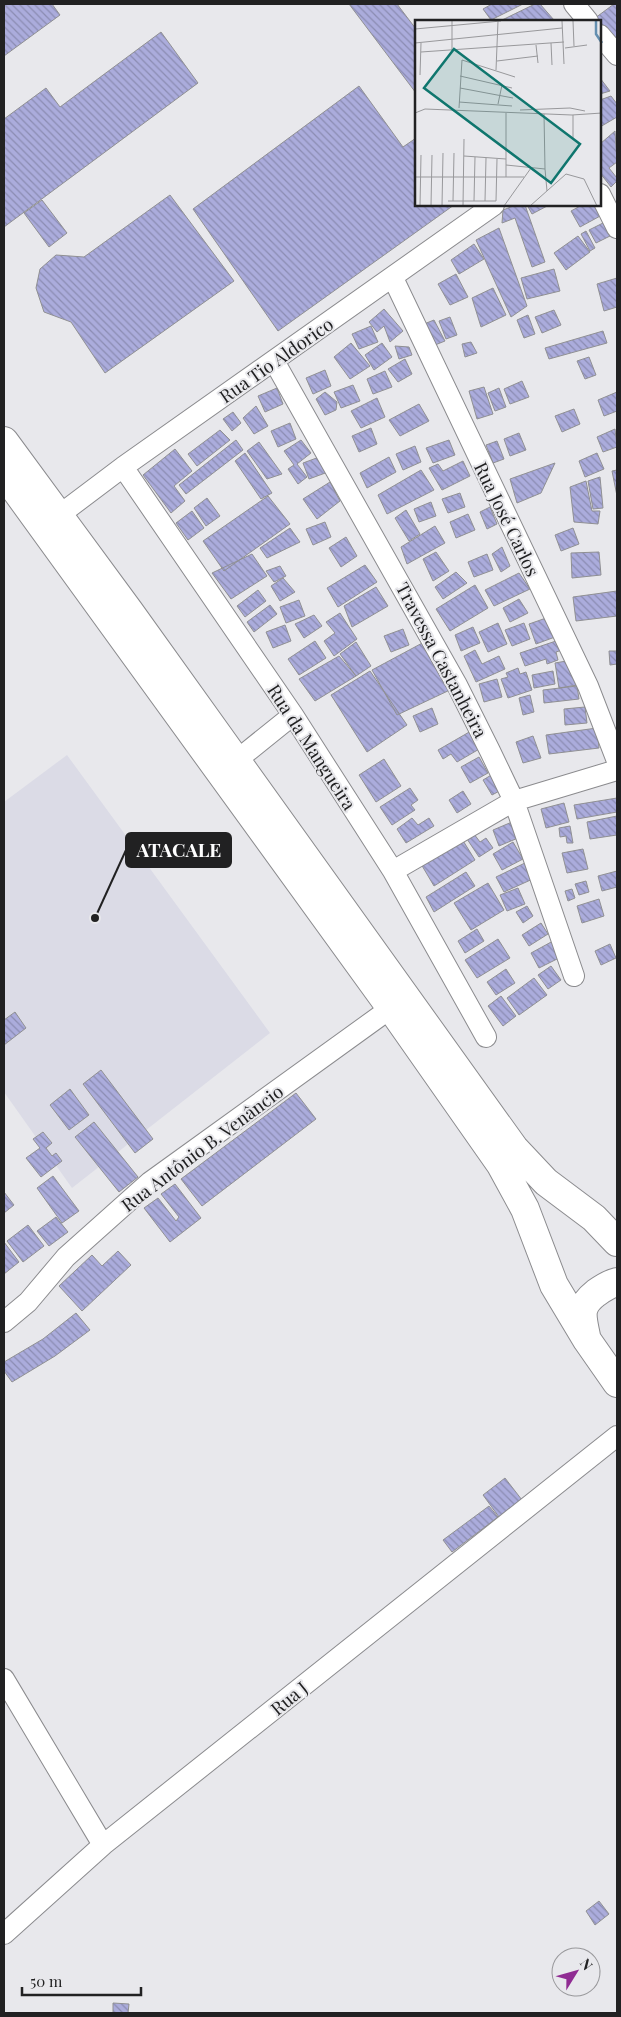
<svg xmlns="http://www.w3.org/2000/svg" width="621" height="2017" viewBox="0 0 621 2017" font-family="'Playfair Display',serif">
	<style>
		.built { fill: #dbdbe6 }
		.building { fill: url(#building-back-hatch); stroke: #909093 }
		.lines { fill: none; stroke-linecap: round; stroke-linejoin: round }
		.minor-casing { stroke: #8b8b8e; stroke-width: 22 }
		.highway-casing { stroke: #8b8b8e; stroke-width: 30 }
		.minor { stroke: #fff; stroke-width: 20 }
		.highway { stroke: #fff; stroke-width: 28 }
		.labels { text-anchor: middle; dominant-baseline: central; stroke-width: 4; stroke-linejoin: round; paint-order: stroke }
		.street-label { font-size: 18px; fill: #212122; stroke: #e8e8ec }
		.inset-river { fill: none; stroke: #648fb0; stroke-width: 2.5 }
		.inset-road { fill: none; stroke: #98989b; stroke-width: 1 }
		.view { fill: #0f766e; fill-opacity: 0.15; stroke: #0f766e; stroke-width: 2.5 }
		.inset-edge { fill: none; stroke: #212122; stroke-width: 2.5 }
		.leader { fill: none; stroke: #212122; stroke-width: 2 }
		.callout-dot { fill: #212122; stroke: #e8e8ec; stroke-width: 2 }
		.callout { fill: #212122; stroke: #212122; stroke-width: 2 }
		.callout-label { font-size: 19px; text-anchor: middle; font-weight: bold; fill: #fff }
	</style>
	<defs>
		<pattern id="building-back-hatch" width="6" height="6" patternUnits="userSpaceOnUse" patternTransform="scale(1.25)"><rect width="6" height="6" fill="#abacdc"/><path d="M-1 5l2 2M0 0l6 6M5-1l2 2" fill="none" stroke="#8b8cb2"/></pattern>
	</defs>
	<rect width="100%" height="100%" fill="#e8e8ec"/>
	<path class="built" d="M67 755 270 1033 72 1188 4 1092V802Z"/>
	<path class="building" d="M4 4H52L60 15 4 56Z
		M349 4H397L416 29V93Z
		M492 4H523L491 20 483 9Z
		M535 4H540L554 20 500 21Z
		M614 4H617V49L600 31V21H591Z
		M161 32 198 83 4 227V119L46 88 60 107Z
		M600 78 610 91 600 94Z
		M359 86 403 147 416 138V205H454L278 331 193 209Z
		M611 96 617 104V117L600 127V100Z
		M615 131 617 162 609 168 617 178V181L611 187 600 173V144Z
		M170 195 234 281 105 373 71 322 44 312 36 288 40 269 56 255 84 257Z
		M42 200 67 233 49 247 24 213Z
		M516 205H525L545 262 532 267 515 218 502 223 503 210Z
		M527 205H549L532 214Z
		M582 205H597L602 215 580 227 571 211Z
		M607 221 614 234 596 243 589 230Z
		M499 228 527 306 511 317 476 240Z
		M586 231 595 248 590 251 581 234Z
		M578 236 590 252 566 270 554 253Z
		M474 244 484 259 459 274 451 260Z
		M554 269 560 291 527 299 521 278Z
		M456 274 468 297 450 305 438 284Z
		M617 278V307L604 311 597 284Z
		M493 288 506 315 481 327 472 298Z
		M384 309 403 331 390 342 384 326 377 332 369 322Z
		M554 310 561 325 542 333 535 317Z
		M528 315 535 334 524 338 517 320Z
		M450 317 457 335 446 339 439 321Z
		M434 320 445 341 435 345 424 324Z
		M371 326 378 342 359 349 352 334Z
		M603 331 607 343 549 359 545 348Z
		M471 342 477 353 465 357 462 344Z
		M351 343 370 366 350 379 334 357Z
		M382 343 392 357 374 370 365 355Z
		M395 346 409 347 412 355 399 359Z
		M589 357 596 375 585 379 577 361Z
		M405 359 412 374 398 382 388 369Z
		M325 370 331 386 313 394 306 378Z
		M385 371 392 387 373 394 367 379Z
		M522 381 529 397 510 404 504 389Z
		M353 385 360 401 341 408 334 392Z
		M484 387 493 414 477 419 469 391Z
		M277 388 283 404 265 412 258 396Z
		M499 388 506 407 495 411 488 393Z
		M325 392 337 402 336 410 325 415 316 399Z
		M617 392V411L604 416 598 400Z
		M377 398 385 417 361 428 351 411Z
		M419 404 429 421 400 436 389 420Z
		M256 406 268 426 254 434 243 418Z
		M574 409 580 424 562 432 555 416Z
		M233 412 241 423 232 431 223 419Z
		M290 423 296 439 278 447 271 431Z
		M371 428 377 444 359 452 352 436Z
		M615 429 617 447 603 452 597 437Z
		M220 430 230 440 197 466 188 454Z
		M519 433 526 450 510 456 504 439Z
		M236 440 243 450 186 494 179 485Z
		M301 440 311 453 297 464 307 477 298 484 288 469 294 465 284 451Z
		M449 440 455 455 433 463 426 448Z
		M497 441 504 459 493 463 486 445Z
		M259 442 282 474 267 479 247 451Z
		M415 446 421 462 403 470 396 454Z
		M175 449 192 471 174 486 185 501 171 513 143 475Z
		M245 453 272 493 261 499 235 461Z
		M597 453 604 469 585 477 579 461Z
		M322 456 328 472 309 479 303 463Z
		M389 457 396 472 367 488 360 473Z
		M463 461 470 476 442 490 429 468 438 464 443 471Z
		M555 463 541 493 517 503 510 479Z
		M421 470 434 490 387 514 378 495Z
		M617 470V496L612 471Z
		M600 477 603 508 593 509 588 481Z
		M586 481 592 511H600L598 524 574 522 570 487Z
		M330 482 340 501 317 519 303 499Z
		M460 493 465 507 448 513 442 499Z
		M268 496 290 524 224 571 203 541Z
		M207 498 220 516 206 526 194 508Z
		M431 502 436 516 419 522 414 509Z
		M490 507 497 524 487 529 480 512Z
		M406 510 420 534 409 541 395 518Z
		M192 511 204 528 188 540 176 523Z
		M468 514 475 530 456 538 450 522Z
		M325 522 331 537 313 545 306 529Z
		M435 526 445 543 407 564 401 547Z
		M290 528 300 542 267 558 260 548Z
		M573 528 579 544 561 551 555 535Z
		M346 537 357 556 341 567 329 548Z
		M502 547 510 566 501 572 492 554Z
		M436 552 449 571 433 581 423 559Z
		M599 552 601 575 572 578 571 553Z
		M252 554 267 576 231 599 212 573Z
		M487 554 493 570 474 577 468 562Z
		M365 565 377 582 338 607 327 588Z
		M280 566 286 576 274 582 266 571Z
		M456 572 467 583 443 599 435 587Z
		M519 573 530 589 494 606 485 590Z
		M283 578 295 592 280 601 271 586Z
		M475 585 488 608 450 631 436 609Z
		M376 587 388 606 352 627 344 606Z
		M258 590 266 601 245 617 237 606Z
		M617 591V616L576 621 573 597Z
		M519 599 528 613 510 622 503 608Z
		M299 600 305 616 286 623 280 607Z
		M270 605 277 614 254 632 247 622Z
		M340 613 357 639 334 656 324 641 335 633 326 622Z
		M314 615 322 626 304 638 295 624Z
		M549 617 555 637 536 644 529 624Z
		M498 623 507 644 488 652 479 632Z
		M524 623 530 639 512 646 505 630Z
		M285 625 291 641 273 648 266 632Z
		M473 627 480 643 461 651 455 635Z
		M403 629 409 645 391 652 384 636Z
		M562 639 565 649 556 652 558 660 547 664 546 659 525 666 520 653Z
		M315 641 326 658 299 675 288 659Z
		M426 641 452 689 397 715 372 670Z
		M356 642 371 666 356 676 340 654Z
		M475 650 482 664 499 656 505 669 476 682 464 656Z
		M609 651H617V664L610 665Z
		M339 656 356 676 315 701 299 679Z
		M572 660 577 685 559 688 555 663Z
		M518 668 520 674 526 672 532 690 508 698 501 679 508 677 506 673Z
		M370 671 407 725 367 752 331 695Z
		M553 671 555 684 534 688 532 675Z
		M497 679 502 697 484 702 479 684Z
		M577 686 579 699 544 703 543 690Z
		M530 695 534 712 523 715 519 698Z
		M585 707 587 723 565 725 564 709Z
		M432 708 438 724 420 732 413 716Z
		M597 728 599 748 549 754 546 735Z
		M471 731 481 748 457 762 451 754 443 759 438 750Z
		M533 736 541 758 523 763 516 742Z
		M479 757 488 773 470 783 461 767Z
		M384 759 401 786 376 802 359 775Z
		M498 771 503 789 492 795 483 780Z
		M410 788 418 800 411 805 415 810 392 825 380 807Z
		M463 791 471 804 457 813 449 800Z
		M617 798V812L577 819 574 805Z
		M564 803 569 822 546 828 541 809Z
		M617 816V835L590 839 587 822Z
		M412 818 418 825 429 818 434 826 406 843 397 829Z
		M512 822 518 838 499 846 493 830Z
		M570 826 573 843H567L566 836 560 837 559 828Z
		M474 834 480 842 486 838 493 848 479 857 467 839Z
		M462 839 475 860 434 886 421 864Z
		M513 842 523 859 502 870 493 854Z
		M583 849 588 869 567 873 562 853Z
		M527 862 535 878 504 892 496 877Z
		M617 871V887L602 891 598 876Z
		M466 872 475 886 434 912 426 897Z
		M586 881 589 892 579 895 575 884Z
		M488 883 504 910 471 930 454 903Z
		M518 888 525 904 507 911 500 895Z
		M572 889 575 898 568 901 565 891Z
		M599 899 604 916 582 923 577 906Z
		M527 906 533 916 523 923 516 912Z
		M541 923 548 934 529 946 522 935Z
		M477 929 484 941 465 953 458 941Z
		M498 939 510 958 477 978 465 960Z
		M553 941 561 957 539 968 531 953Z
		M610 944 616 958 601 965 595 951Z
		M551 966 561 980 548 989 538 975Z
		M506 969 515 983 496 995 487 982Z
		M534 978 547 995 519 1015 507 998Z
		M501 996 516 1016 503 1026 488 1006Z
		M15 1012 26 1028 4 1045V1020Z
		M101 1070 153 1139 135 1153 83 1084Z
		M70 1089 89 1115 69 1130 50 1105Z
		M296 1093 316 1119 202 1206 181 1179Z
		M94 1122 138 1177 119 1192 75 1137Z
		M43 1132 52 1143 46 1148 52 1156 56 1153 62 1161 41 1177 26 1158 40 1148 33 1139Z
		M53 1176 79 1211 62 1223 37 1188Z
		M175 1184 201 1218 170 1242 144 1208 158 1198 176 1221 179 1217 161 1194Z
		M4 1192 14 1205 4 1213Z
		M56 1217 68 1232 49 1246 37 1231Z
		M28 1225 44 1246 23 1262 7 1241Z
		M4 1242 19 1262 4 1274Z
		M118 1251 131 1265 82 1311 59 1286 92 1255 102 1266Z
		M76 1313 90 1330 55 1356 12 1382 4 1371V1362L43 1339Z
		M505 1478 522 1500 499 1517 483 1495Z
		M489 1506 498 1517 452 1552 443 1540Z
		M599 1901 609 1914 595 1925 586 1911Z
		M113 2003 129 2004 128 2013H113Z"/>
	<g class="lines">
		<defs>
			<path id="minor" d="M574 4 588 21
				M600 35 617 55
				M600 194 617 228
				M393 278 588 686 617 761
				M274 361 457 685 490 751 514 801 574 976
				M123 467 293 715 393 871 486 1037
				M58 516 123 467 494 205
				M237 760 293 715
				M393 871 514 801 617 770
				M4 1322 28 1302 66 1257 150 1182 391 1008
				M4 1679 103 1845 617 1436
				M4 1934 103 1845"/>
			<path id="highway" d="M4 441 129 611 514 1148 546 1182 594 1218 617 1242
				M4 474 391 1008 501 1165 525 1209 554 1285 587 1340 617 1383
				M586 1336C582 1316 578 1307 596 1293 603 1288 609 1284 617 1282"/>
		</defs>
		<use href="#minor" class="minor-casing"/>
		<use href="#highway" class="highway-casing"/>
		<use href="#minor" class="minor"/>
		<use href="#highway" class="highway"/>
	</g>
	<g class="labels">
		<g class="street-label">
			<text transform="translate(276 360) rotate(-35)">Rua Tio Aldorico</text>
			<text transform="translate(507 519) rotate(64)">Rua José Carlos</text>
			<text transform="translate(442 660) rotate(62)">Travessa Castanheira</text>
			<text transform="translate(312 747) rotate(57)">Rua da Mangueira</text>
			<text transform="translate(202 1148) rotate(-37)">Rua Antônio B. Venâncio</text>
			<text transform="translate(289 1698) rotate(-39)">Rua J</text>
		</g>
	</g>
	<g transform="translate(415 20)">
		<rect width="186" height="186" fill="#e8e8ec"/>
		<path class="inset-river" d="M181 1V14L187 23"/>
		<path class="inset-road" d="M37 1V32M147 1 149 44M158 1 159 26M0 9 86 1M0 23 147 8M136 23 137 45M121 25 123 43M150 28 172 25M6 32 149 22M82 41 123 36M81 50 83 1M5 55 6 23M45 56 97 68M45 68 98 78M44 82 97 86M83 84 87 65M44 88 47 40 100 57M105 90 155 88 170 91M0 93 10 89 157 95 187 93M91 93V157M158 95V118M49 136 91 139M91 145 130 149 129 94M130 149 132 171M0 157H109M33 181H81L82 139M38 181 39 133M59 181 60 137M70 181 71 138M5 186 6 135M16 186 17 135M27 186 28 133M48 186 49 119M89 186 116 148M115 186 151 154 169 159 182 186"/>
		<path class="view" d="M39 29 165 124 136 163 9 68Z"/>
		<rect width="186" height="186" class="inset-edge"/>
	</g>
	<path class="leader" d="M95 918L126 850"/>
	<circle class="callout-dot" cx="95" cy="918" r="5"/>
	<rect class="callout" x="126" y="833" width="105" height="34" rx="5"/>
	<g class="callout-label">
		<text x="179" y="857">ATACALE</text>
	</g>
	<rect width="621" height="2017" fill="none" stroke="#212122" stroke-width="10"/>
	<g transform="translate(576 1972) rotate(53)"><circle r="24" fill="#e8e8ec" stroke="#98989b"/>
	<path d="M0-4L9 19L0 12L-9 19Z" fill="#902c93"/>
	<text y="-8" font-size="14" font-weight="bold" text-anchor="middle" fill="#212122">N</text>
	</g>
	<path d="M22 1987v8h119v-8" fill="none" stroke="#212122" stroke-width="2.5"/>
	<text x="30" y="1987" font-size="15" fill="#212122" stroke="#e8e8ec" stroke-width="4" paint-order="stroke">50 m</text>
</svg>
